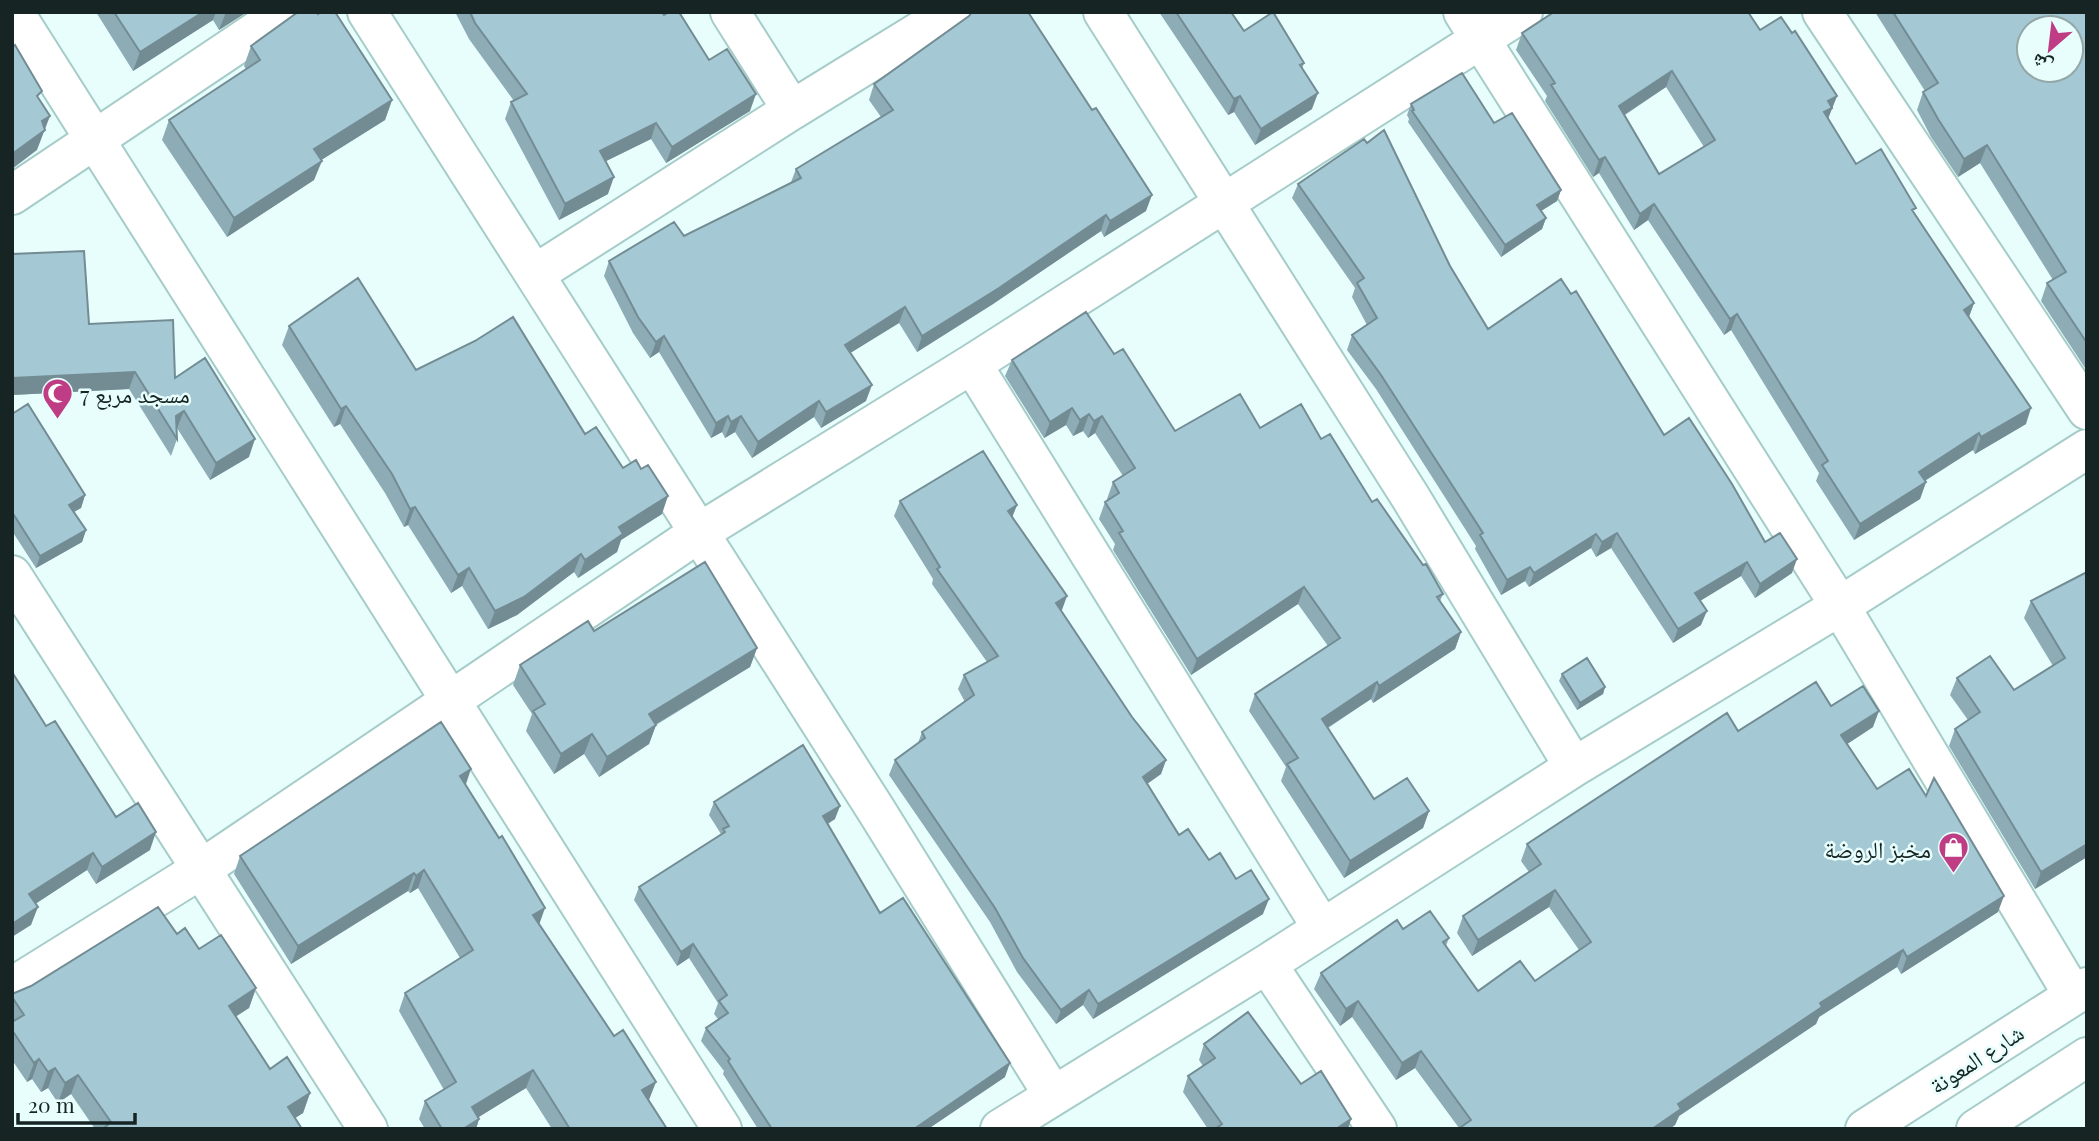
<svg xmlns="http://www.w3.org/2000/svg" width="2099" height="1141" viewBox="0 0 2099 1141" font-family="'Playfair Display','Noto Naskh Arabic',serif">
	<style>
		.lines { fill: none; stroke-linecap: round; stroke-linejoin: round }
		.street-casing { stroke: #a5ccc8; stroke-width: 42 }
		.highway-casing { stroke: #a5ccc8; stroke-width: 42 }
		.street { stroke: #fff; stroke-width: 38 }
		.highway { stroke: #fff; stroke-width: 38 }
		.wall { fill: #8dacb6; fill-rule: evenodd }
		.shaded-wall { fill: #738c94 }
		.building { fill: #a4c8d4; stroke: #738c94; stroke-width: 2; fill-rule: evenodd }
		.labels { text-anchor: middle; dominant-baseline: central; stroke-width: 5; stroke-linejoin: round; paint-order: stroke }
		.poi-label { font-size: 23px; fill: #162524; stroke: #e7fefc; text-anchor: start }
		.street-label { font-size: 23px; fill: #162524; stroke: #e7fefc }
	</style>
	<rect width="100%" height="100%" fill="#e7fefc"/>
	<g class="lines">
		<defs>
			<path id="street" d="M14 12 722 1129
				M367 12 876 810 1053 1095
				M1103 12 1411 498 1574 767
				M1463 12 1840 606 2073 995
				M1822 12 2087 410
				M792 110 951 12
				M12 195 285 12
				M535 274 792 110 730 12
				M972 364 1322 928
				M12 575 368 1129
				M1267 964 1377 1129
				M12 987 203 868 700 532 972 364 1523 12
				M1000 1129 1267 964 1574 767 1840 606 2087 449"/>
			<path id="highway" d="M1865 1129 2087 987
				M1976 1129 2087 1057"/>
		</defs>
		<use href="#street" class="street-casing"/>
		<use href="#highway" class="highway-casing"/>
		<use href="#street" class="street"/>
		<use href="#highway" class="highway"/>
	</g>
	<path class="wall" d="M96 12H247L219 30 213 20 133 71Z
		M455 12H662L709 60 750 111 666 163 651 139 606 161 608 194 559 220 505 119 511 102 514 101 469 39Z
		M971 12H1028L1146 211 1104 237 1101 231 993 304 917 352 899 323 850 353 866 401 821 428 814 417 752 458 735 432 725 438 722 432 711 438 659 352 650 358 633 333 604 276 609 261 684 236 791 182 796 169 881 117 869 100 874 84 969 16Z
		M1159 12H1231L1244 31 1304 63 1302 69 1312 109 1255 145 1234 112 1228 115Z
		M1875 12H2087V371L2041 301 2047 283 2053 280 1980 163 1958 177 1931 137 1917 110 1923 92 1925 91Z
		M1760 30 1792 33 1837 96 1828 118 1856 164 1914 212 1974 303 1969 317 2026 424 1975 454 1973 450 1925 481 1926 482 1920 499 1854 540 1816 481 1819 473 1731 330 1724 335 1648 220 1634 230 1599 173 1593 177 1545 101 1547 96 1516 50 1522 33ZM1666 87 1704 147 1659 174 1625 115Z
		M251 46 392 100 385 120 321 160 314 180 227 237 162 140 169 120 246 69 244 66Z
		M1411 104 1494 123 1561 190 1557 201 1541 211 1546 218 1542 229 1501 257 1408 122 1409 119 1407 115Z
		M1298 184 1450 266 1488 329 1664 435 1765 542 1792 573 1755 598 1741 576 1700 601 1701 625 1673 643 1611 548 1596 557 1591 548 1529 587 1525 581 1501 595 1475 549 1476 546 1376 389 1347 350 1352 335 1367 325 1352 297 1355 288 1292 198Z
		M12 254 89 324 175 378 249 457 210 480 177 428V439L171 456 129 389 12 395Z
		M289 326 416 370 585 434 623 468 662 514 621 540 617 552 578 578 574 572 517 615 488 629 462 586 451 593 408 525 404 527 385 493 340 424 334 427 282 345Z
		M1114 354 1175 431 1260 428 1321 439 1372 502 1443 594 1440 601 1461 632 1455 649 1373 703 1371 699 1328 728 1374 799 1429 811 1423 828 1344 878 1281 781 1286 767 1249 711 1255 694 1328 646 1298 604 1191 675 1113 550 1115 544 1099 519 1105 502 1107 500V499L1113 482 1123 476 1095 433 1088 438 1083 431 1073 436 1066 425 1044 438 1005 376 1012 360Z
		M12 414 85 495 81 508 74 512 86 530 82 542 36 568 12 531Z
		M900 501 1017 505 1012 517 1061 610 1132 717 1166 760 1161 774 1147 784 1179 835 1209 860 1236 879 1263 914 1093 1019 1083 1005 1056 1024 1017 972 990 922 889 775 895 760 918 743 922 732 965 702 958 689 964 675 987 662 932 584 933 579 894 516Z
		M2087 572V857L2035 889 1949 746 1955 729 1968 720 1950 695 1957 678 2014 690 2053 666 2024 618 2031 601Z
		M594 631 757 648 750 667 656 725 649 744 599 777 584 754 554 774 526 731 532 714 513 685 520 665Z
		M1562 674 1605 687 1603 694 1577 710 1559 681Z
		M1831 706 1873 727 1847 744 1877 789 1998 912 1901 974 1897 967 1819 1017 1816 1024 1679 1116 1675 1125 1459 1128 1415 1068 1396 1080 1352 1017 1340 1026 1314 989 1321 973 1403 929 1449 938 1446 946 1478 991 1535 981 1579 950 1549 907 1472 956 1457 933 1463 916 1529 872 1521 861 1527 844 1738 731Z
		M46 726 116 817 150 850 96 884 87 870 35 904 31 925Z
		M465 786 539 925 667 1129H552L526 1088 478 1117 479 1119 476 1129H425L419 1119 425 1101 444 1090 399 1011 405 993 460 958 418 888 410 893 408 891 291 964 234 874 240 856Z
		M714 802 835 819 828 824 880 913 1005 1077 928 1129H758L723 1074 724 1071 701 1041 706 1028 718 1019 714 1014 718 1003 689 958 677 966 634 900 639 887 721 834 709 815Z
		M177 934 256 988 249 1008 235 1017 270 1069 310 1093 303 1113 295 1118 302 1129H95L71 1094 58 1103 48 1088 41 1092 32 1079 27 1082 12 1060V994Z
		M1204 1044 1301 1084 1351 1119 1348 1129H1208L1183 1092 1188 1076 1203 1066 1199 1060Z"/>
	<path class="shaded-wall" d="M203 12H216L213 20 133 71 140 52Z
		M226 12H247L219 30Z
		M1672 71 1666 87 1613 122 1619 106Z
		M1318 93 1312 109 1255 145 1261 129Z
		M756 94 750 111 666 163 672 147Z
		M1240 96 1234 112 1228 115 1234 99Z
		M1837 96 1826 124 1819 128 1828 101Z
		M392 100 385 120 307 169 314 149Z
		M50 116 37 150 12 169V154L42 121Z
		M656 123 651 139 594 167 600 151Z
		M1987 145 1980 163 1958 177 1964 159Z
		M1605 157 1599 173 1593 177 1599 160Z
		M322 161 314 180 227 237 234 218Z
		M614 177 608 194 559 220 565 204Z
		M1561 190 1557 201 1533 216 1537 205Z
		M1152 195 1146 211 1104 237 1110 221Z
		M1654 204 1648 220 1634 230 1640 214Z
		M1106 215 1101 231 993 304 917 352 922 336Z
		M1546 218 1542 229 1501 257 1505 245Z
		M1974 303 1968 319 1964 310Z
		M905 307 899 323 839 360 845 345Z
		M1737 314 1731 330 1724 335 1730 319Z
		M664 336 659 352 650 358 656 342Z
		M135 372 129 389 12 395V378Z
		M872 385 866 401 821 428 826 412Z
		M819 401 814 417 752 458 758 442Z
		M346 406 340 424 334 427 341 409Z
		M1072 408 1066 425 1044 438 1050 422Z
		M2031 408 2026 424 1975 454 1981 437Z
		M184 411 177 428 173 432 176 416Z
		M1089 414 1083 431 1073 436 1080 420Z
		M728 416 722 432 711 438 716 423Z
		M741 416 735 432 725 438 731 422Z
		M1102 416 1095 433 1088 438 1094 421Z
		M1979 433 1973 450 1913 488 1919 472Z
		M255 439 249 457 210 480 216 463Z
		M1926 482 1920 499 1854 540 1860 524Z
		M85 495 81 508 64 517 69 505Z
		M668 496 662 514 621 540 617 552 578 578 585 560 619 527Z
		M1017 505 1011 520 1008 511Z
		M415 507 408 525 404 527 410 509Z
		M86 530 82 542 36 568 40 556Z
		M1617 533 1611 548 1596 557 1602 542Z
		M1596 534 1591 548 1529 587 1534 573Z
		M581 554 574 572 517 615 488 629 495 611Z
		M1797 559 1792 573 1755 598 1760 584Z
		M1747 562 1741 576 1690 607 1695 593Z
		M1530 567 1525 581 1501 595 1507 580Z
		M469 568 462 586 451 593 458 575Z
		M1304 587 1298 604 1191 675 1197 659Z
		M1067 596 1062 610 1051 617 1056 603Z
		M1707 611 1701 625 1673 643 1678 629Z
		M1461 632 1455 649 1373 703 1379 686Z
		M757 648 750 667 641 733 649 714Z
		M1377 682 1371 699 1316 735 1322 719Z
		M1605 687 1603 694 1577 710 1580 703Z
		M1879 711 1873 727 1835 752 1841 735Z
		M656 725 649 744 599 777 607 757Z
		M592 734 584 754 554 774 561 754Z
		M1166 760 1161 774 1137 791 1143 777Z
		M471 769 465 787 460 776Z
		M840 806 835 819 818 829 823 816Z
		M1429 811 1423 828 1344 878 1350 861Z
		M156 832 150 850 96 884 102 867Z
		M2087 844V857L2035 889 2041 872Z
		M93 853 87 870 23 912 29 894Z
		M424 870 418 888 410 893 416 876Z
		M414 873 408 891 291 964 298 946Z
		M1555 890 1549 907 1472 956 1478 940Z
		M2004 896 1998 912 1901 974 1907 957Z
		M1269 899 1263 914 1093 1019 1098 1004Z
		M38 907 31 925 12 937V924Z
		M545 908 539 925 533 915Z
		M693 944 689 958 677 966 681 952Z
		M1903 950 1897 967 1819 1017 1816 1024 1679 1116 1675 1125 1670 1129H1652L1678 1104 1820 1003Z
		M256 988 249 1008 221 1026 229 1006Z
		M1089 990 1083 1005 1056 1024 1061 1010Z
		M1358 1001 1352 1017 1340 1026 1346 1009Z
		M1421 1051 1415 1068 1396 1080 1402 1063Z
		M39 1059 32 1079 27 1082 34 1063Z
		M1010 1063 1005 1077 928 1129H914Z
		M55 1068 48 1088 41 1092 48 1072Z
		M533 1070 526 1088 466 1125 472 1107Z
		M78 1075 71 1094 58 1103 65 1083Z
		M656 1082 649 1100 642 1090Z
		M310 1093 303 1113 281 1127 288 1107Z
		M479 1119 476 1129H463Z
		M1351 1119 1348 1129H1336Z"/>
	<path class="building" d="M114 12H203L140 52Z
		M298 12H317L318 14 321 12H335L392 100 314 149 322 161 234 218 169 120 260 60 251 46Z
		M470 12H662L664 15 669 12H679L709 60 727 49 756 94 672 147 656 123 600 151 614 177 565 204 511 102 527 94 475 23Z
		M972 12H1028L1092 110 1096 108 1152 195 1110 221 1106 215 999 288 922 336 905 307 845 345 872 385 826 412 819 401 758 442 741 416 731 422 728 416 716 423 664 336 656 342 638 317 609 261 674 222 684 236 801 178 796 169 893 110 874 84 969 16Z
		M1176 12H1231L1244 31 1273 12 1304 63 1300 65 1318 93 1261 129 1240 96 1234 99Z
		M1554 12H1748L1760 30 1781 17 1792 33 1795 31 1837 96 1828 101 1832 108 1824 112 1856 164 1881 149 1916 208 1912 210 1974 303 1964 310 2031 408 1981 437 1979 433 1919 472 1926 482 1860 524 1822 465 1828 461 1737 314 1730 319 1654 204 1640 214 1605 157 1599 160 1551 85 1555 83 1522 33ZM1672 71 1715 140 1659 174 1619 106Z
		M1893 12H2087V343L2047 283 2066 272 1987 145 1964 159 1938 119 1923 92 1938 83ZM2029 28H2071V70H2029Z
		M15 45 42 91 37 96 50 116 42 121 45 130 12 154V47Z
		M1462 73 1494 123 1512 113 1561 190 1537 205 1546 218 1505 245 1412 111 1414 110 1411 104Z
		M1384 130 1450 266 1488 329 1561 279 1571 294 1576 291 1664 435 1689 418 1732 484 1765 542 1780 533 1797 559 1760 584 1747 562 1695 593 1707 611 1678 629 1617 533 1602 542 1596 534 1534 573 1530 567 1507 580 1480 535 1483 533 1381 375 1352 335 1377 318 1357 283 1364 278 1298 184 1364 139 1367 143Z
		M84 251 89 324 173 320 175 378 205 358 255 439 216 463 184 411 176 416 177 439 135 372 12 378V254Z
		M358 278 416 370 475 341 513 317 585 434 596 427 623 468 636 460 641 469 648 465 668 496 619 527 623 534 585 560 581 554 524 597 495 611 469 568 458 575 415 507 410 509 392 474 346 406 341 409 289 326Z
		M1086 312 1114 354 1123 349 1175 431 1240 394 1260 428 1301 404 1321 439 1330 434 1372 502 1377 499 1423 565 1426 564 1443 594 1437 597 1461 632 1379 686 1377 682 1322 719 1374 799 1407 778 1429 811 1350 861 1287 764 1298 758 1255 694 1340 638 1304 587 1197 659 1119 533 1123 531 1105 502 1119 493 1113 482 1135 468 1102 416 1094 421 1089 414 1080 420 1072 408 1050 422 1012 360Z
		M28 404 85 495 69 505 86 530 40 556 12 512V414Z
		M983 451 1017 505 1008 511 1067 596 1056 603 1132 717 1166 760 1143 777 1179 835 1188 829 1209 860 1220 853 1236 879 1251 870 1269 899 1098 1004 1089 990 1061 1010 1023 958 995 908 895 760 925 738 922 732 974 695 964 675 998 656 937 569 940 567 900 501Z
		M705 562 757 648 649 714 656 725 607 757 592 734 561 754 533 711 545 704 520 665 588 621 594 631Z
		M2087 572V844L2041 872 1955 729 1980 712 1957 678 1990 656 2014 690 2065 658 2031 601Z
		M1587 658 1605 687 1580 703 1562 674Z
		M12 672 46 726 55 721 116 817 138 803 156 832 102 867 93 853 29 894 38 907 12 924Z
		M1816 682 1831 706 1863 686 1879 711 1841 735 1877 789 1909 769 1926 796 1934 778 2004 896 1907 957 1903 950 1820 1003 1822 1007 1678 1104 1681 1109 1652 1129H1458L1471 1120 1421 1051 1402 1063 1358 1001 1346 1009 1321 973 1397 920 1403 929 1430 911 1449 938 1443 942 1478 991 1520 961 1535 981 1591 942 1555 890 1478 940 1463 916 1541 864 1527 844 1727 713 1738 731Z
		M441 722 471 769 460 776 499 838 502 836 545 908 533 915 614 1036 623 1030 656 1082 642 1090 667 1129H570L533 1070 472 1107 479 1119 463 1129H442L425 1101 456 1082 405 993 473 950 424 870 416 876 414 873 298 946 240 856Z
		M803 745 840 806 823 816 880 913 903 898 1010 1063 914 1129H772L747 1091 728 1061 730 1059 706 1028 728 1013 719 1001 727 995 693 944 681 952 639 887 725 832 723 829 729 826 714 802Z
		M158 907 177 934 185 928 199 949 221 935 256 988 229 1006 270 1069 287 1057 310 1093 288 1107 302 1129H103L111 1122 78 1075 65 1083 55 1068 48 1072 39 1059 34 1063 12 1030V1022L24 1015 12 997V994L31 986Z
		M1248 1012 1301 1084 1321 1071 1351 1119 1336 1129H1215L1222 1124 1188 1076 1215 1058 1204 1044Z"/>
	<defs>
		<symbol id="mosque-pin" viewBox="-11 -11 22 30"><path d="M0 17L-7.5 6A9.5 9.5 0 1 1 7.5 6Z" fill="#bf3d84" stroke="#e7fefc"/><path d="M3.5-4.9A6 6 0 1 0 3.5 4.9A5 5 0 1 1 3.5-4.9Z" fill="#fff"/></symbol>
		<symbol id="shop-pin" viewBox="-11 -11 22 30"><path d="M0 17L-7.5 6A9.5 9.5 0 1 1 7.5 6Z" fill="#bf3d84" stroke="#e7fefc"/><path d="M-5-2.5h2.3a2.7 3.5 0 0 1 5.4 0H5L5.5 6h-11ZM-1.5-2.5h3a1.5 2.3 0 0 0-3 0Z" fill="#fff"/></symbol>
	</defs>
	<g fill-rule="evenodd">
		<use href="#mosque-pin" x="40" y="376" width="35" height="47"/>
		<use href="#shop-pin" x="1936" y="830" width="35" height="47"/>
	</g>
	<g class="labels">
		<g class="poi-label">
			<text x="80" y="393">مسجد مربع 7</text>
			<text x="1931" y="848" text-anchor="end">مخبز الروضة</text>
		</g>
		<g class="street-label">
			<text transform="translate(1976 1058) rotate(-33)">شارع المعونة</text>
		</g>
	</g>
	<rect width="2099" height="1141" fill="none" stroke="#162524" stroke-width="28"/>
	<g transform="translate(2050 49) rotate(208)"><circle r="33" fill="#e7fefc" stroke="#93a7a6" stroke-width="2"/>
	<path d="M0-5L12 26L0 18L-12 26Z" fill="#bf3d84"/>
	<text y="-10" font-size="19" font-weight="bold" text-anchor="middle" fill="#162524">ش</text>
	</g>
	<path d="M18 1113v10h117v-10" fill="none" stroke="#162524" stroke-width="3.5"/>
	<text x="28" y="1113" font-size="21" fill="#162524" stroke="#e7fefc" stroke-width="5" paint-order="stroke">20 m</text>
</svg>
